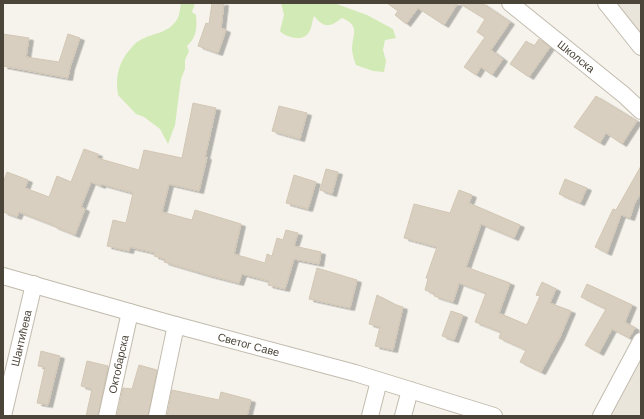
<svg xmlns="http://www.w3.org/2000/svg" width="644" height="419" viewBox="0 0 644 419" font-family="'DM Sans',sans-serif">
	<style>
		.residential { fill: #eae5da }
		.green { fill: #d2eab5 }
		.building { fill: #d8cfc1; stroke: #d3c7b4; filter: url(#shadow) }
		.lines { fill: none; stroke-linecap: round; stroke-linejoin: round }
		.minor-casing { stroke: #c2bbae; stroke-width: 18 }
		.minor { stroke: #fff; stroke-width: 16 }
		.labels { text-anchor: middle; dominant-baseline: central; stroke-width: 4; stroke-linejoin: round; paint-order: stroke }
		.street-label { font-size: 11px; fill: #4b4439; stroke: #fff }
	</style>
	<defs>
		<filter id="shadow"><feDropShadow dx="4.5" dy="2.5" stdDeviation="0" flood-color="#0004"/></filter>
	</defs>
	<rect width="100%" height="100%" fill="#f6f3ec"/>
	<path class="residential" d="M606 3H641V47Z
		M641 354V416H606Z"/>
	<path class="green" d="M181 3H195L192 12 196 15C197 27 197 37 187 46L189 51 185 60V69L181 79 175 125 168 144 160 129 144 117 136 114 118 95C115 76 119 61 132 47 134 45 136 42 139 41 151 33 167 34 176 21 180 16 180 8 181 3Z
		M281 3H334L367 15 393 29 396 38 385 40 383 50 386 61 384 72 373 71 356 65C354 60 353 56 352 50 352 34 361 26 342 18 330 27 325 29 314 16 312 21 312 28 309 32 304 42 286 38 280 31L284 15Z"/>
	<path class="building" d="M212 3H224L221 28 226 30 218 53 198 46 206 23 209 24Z
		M387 3H458L444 25 418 8 406 24 395 15 398 11Z
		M459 3H482L510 22 491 50 503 59 492 75 481 67 476 75 464 67 485 37 477 32 485 19Z
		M3 34 29 38 26 57 59 62 68 34 80 38 70 67 68 78 3 66Z
		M539 39 550 47 529 77 510 64 526 41 534 46Z
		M596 96 637 121 622 144 606 133 600 143 574 127Z
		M193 103 216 108 205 157H207L199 191 169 184 162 212 192 220 195 210 241 224 234 254 265 263 267 254 272 256 277 238 283 240 286 230 298 233 294 246 321 252 319 264 294 259 285 289 268 285 269 281 242 274 239 283 208 275 164 262 165 259 154 256 155 253 130 247 129 251 107 246 113 220 126 223 133 193 101 184V186L91 182 81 207 85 209 75 235 53 226V225L19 212 17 217 3 212V183L7 172 28 180 25 188 49 197 57 176 71 182 84 149 98 154 97 158 139 170 144 150 182 158Z
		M279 106 307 113 300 139 272 131Z
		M641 166V193L635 203 630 218 621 215 607 253 595 247 613 209 616 210Z
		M326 169 338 172 332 194 320 190Z
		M294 175 316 182 308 209 286 203Z
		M565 179 587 188 580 203 559 194Z
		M459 190 472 195 469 203 520 225 514 238 481 224 466 267 510 283 499 313 527 325 540 296 536 295 542 282 556 289 550 303 571 311 560 337 541 372 520 362 526 350 499 338 501 332 475 322 486 293 459 283 453 302 434 296 435 294 425 290 428 279 426 278 437 247 404 238 414 204 450 213Z
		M317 268 357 280 350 308 309 299Z
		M587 284 632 305 625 322 635 328 629 338 612 329 599 353 585 345 606 309 581 297Z
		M377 295 396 305 403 307 393 350 375 346 380 327 369 324Z
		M451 311 463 315 454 340 442 336Z
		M41 351 60 356 48 405 37 403 45 367 38 366Z
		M87 361 108 366 98 416H86L92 389 81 386Z
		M139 365 157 370 148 416H117L123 388 132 389Z
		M172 390 219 400 221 392 251 400 247 416H167Z"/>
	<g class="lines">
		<defs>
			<g id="minor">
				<path id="s1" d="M510 3 624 95 641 111"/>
				<path d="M606 3 641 47"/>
				<path id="s2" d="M3 276 168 323 355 373 494 416"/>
				<path id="s3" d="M3 416 34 284"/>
				<path id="s4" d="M107 416 130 312"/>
				<path d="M157 416 176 325"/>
				<path d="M370 416 379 381"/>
				<path d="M403 416 410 390"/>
				<path d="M601 416 641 341"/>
			</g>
		</defs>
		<use href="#minor" class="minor-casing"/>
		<use href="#minor" class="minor"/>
	</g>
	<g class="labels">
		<g class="street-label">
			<text stroke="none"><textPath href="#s1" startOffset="85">Школска</textPath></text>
			<text stroke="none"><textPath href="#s3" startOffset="80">Шантићева</textPath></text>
			<text stroke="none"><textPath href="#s2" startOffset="255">Светог Саве</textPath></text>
			<text stroke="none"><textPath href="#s4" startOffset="53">Октобарска</textPath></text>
		</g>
	</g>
	<rect width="644" height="419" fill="none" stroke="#4b4439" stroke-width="8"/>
</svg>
